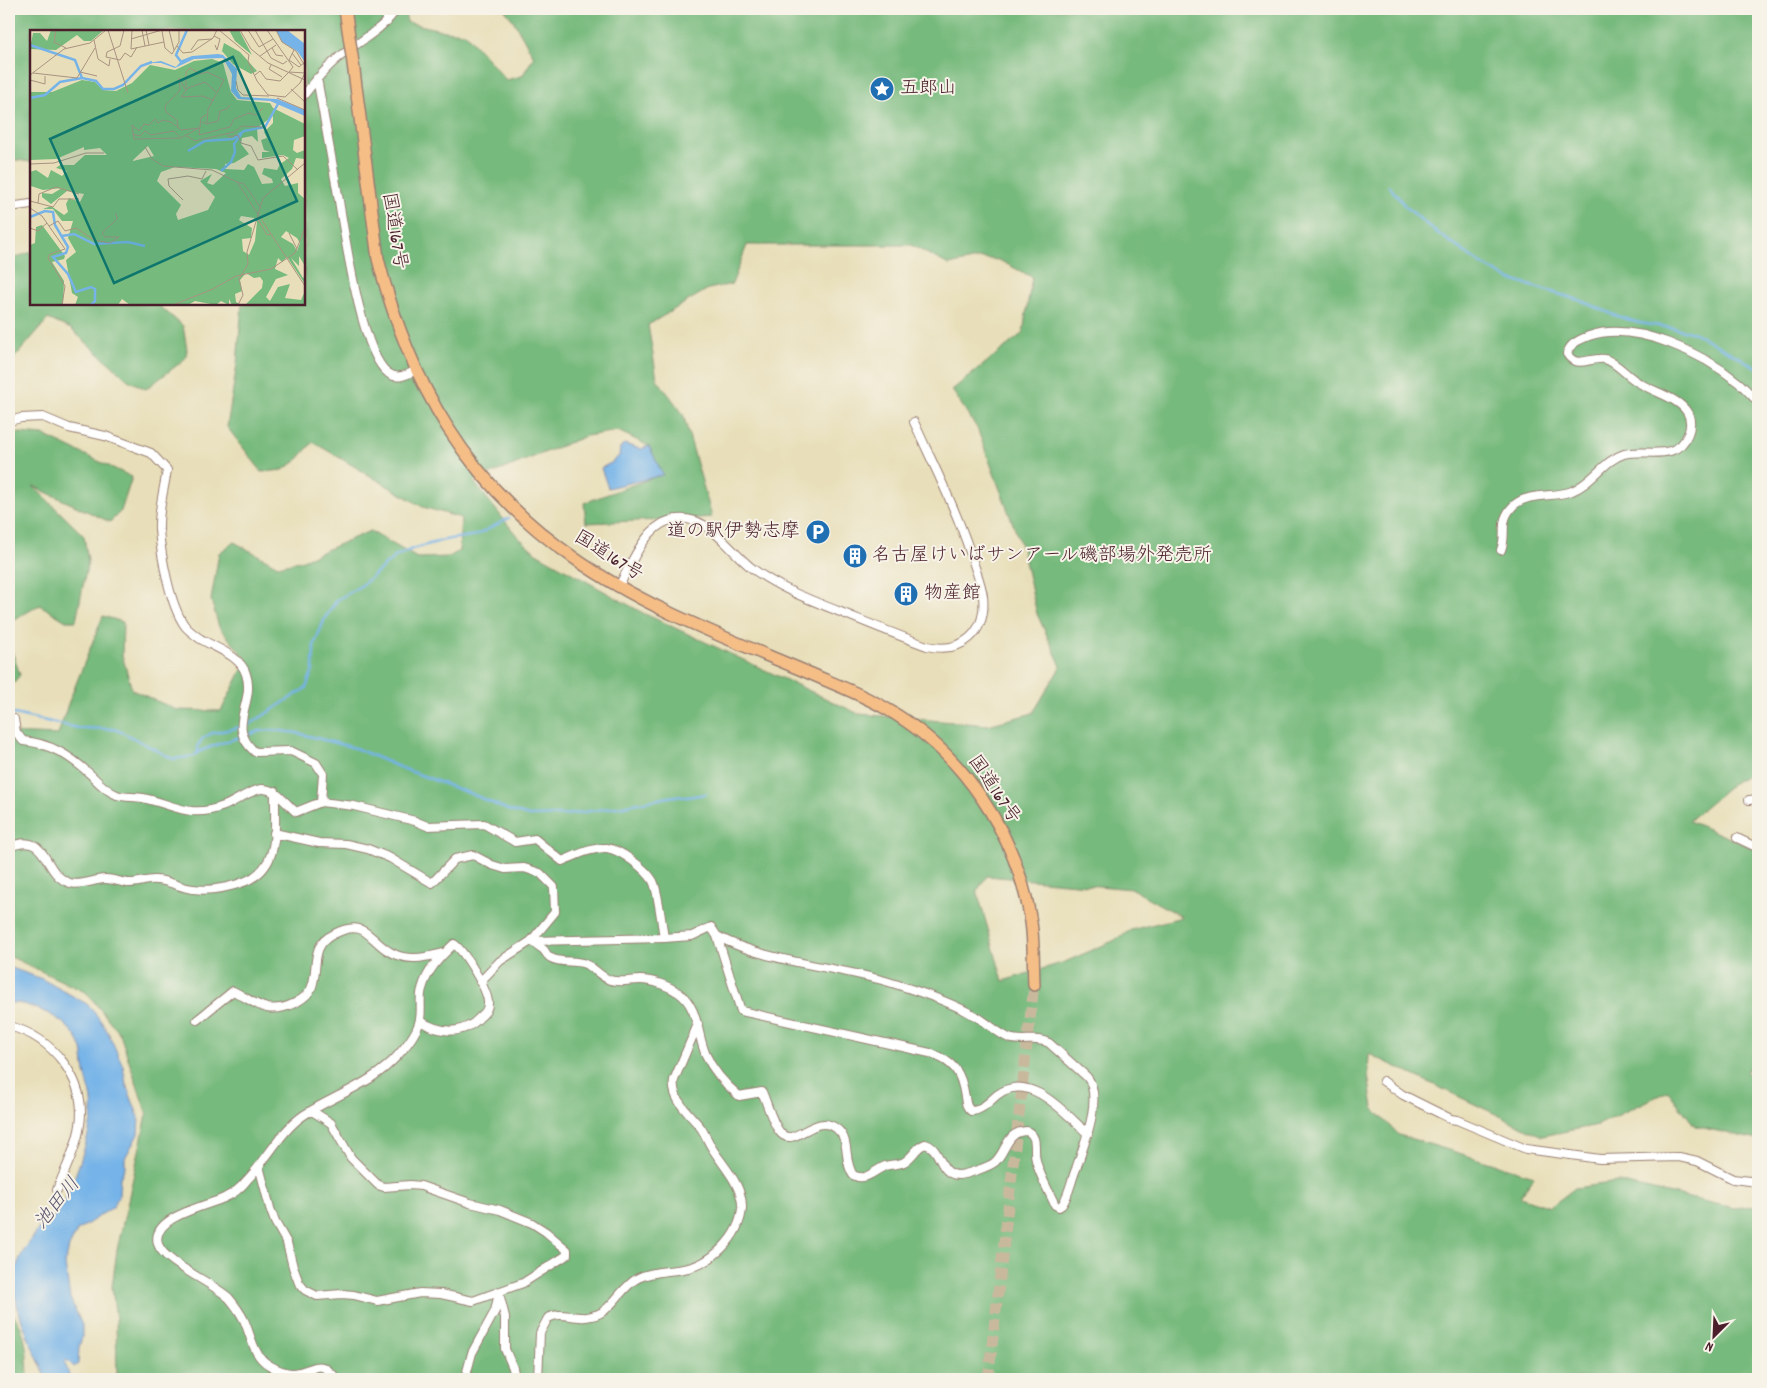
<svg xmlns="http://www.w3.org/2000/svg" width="1767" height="1388" viewBox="0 0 1767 1388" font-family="Dekko,'Klee One',sans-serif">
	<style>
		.forest { fill: #77ba7d; stroke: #606c54; fill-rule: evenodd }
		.water { fill: #75b3e8; stroke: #60698a }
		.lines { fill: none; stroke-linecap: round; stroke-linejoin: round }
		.stream { stroke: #75b3e8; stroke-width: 2.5 }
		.highway-tunnel { stroke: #c8b99d; stroke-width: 11; stroke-dasharray: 11 5.5; stroke-linecap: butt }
		.minor-casing { stroke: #997f72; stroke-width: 10 }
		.highway-casing { stroke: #997f72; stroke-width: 14 }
		.minor { stroke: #fff; stroke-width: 8 }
		.highway { stroke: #f6be87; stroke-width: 11 }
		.highway-bridge-casing { stroke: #997f72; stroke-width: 14; stroke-linecap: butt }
		.highway-bridge { stroke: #f6be87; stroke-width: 11 }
		.labels { text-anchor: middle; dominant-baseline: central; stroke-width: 4; stroke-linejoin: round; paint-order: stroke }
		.poi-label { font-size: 19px; fill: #4a1f2b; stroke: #f7f3e8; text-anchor: start }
		.street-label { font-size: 19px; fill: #4a1f2b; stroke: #f7f3e8 }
		.water-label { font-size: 20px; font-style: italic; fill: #59536d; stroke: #f7f3e8 }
		.inset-river { fill: none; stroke: #75b3e8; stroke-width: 2.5 }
		.inset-road { fill: none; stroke: #a99281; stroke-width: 1 }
		.view { fill: #0f766e; fill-opacity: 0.15; stroke: #0f766e; stroke-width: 2.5 }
		.inset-edge { fill: none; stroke: #4a1f2b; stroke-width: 2.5 }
	</style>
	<rect width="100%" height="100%" fill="#f7f3e8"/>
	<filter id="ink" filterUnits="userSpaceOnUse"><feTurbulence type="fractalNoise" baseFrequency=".02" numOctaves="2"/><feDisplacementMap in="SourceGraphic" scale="10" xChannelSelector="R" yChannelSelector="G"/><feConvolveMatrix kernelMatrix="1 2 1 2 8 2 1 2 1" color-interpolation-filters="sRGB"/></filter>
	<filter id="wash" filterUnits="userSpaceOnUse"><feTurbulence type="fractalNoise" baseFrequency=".0096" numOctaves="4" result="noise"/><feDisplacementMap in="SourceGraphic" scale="20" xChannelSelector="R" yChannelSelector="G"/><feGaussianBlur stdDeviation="1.12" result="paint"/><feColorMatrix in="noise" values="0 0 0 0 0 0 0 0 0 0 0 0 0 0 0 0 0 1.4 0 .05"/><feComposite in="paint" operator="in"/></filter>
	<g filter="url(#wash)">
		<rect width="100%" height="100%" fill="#e8dfba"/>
		<path class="forest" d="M9 9H404L407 22 445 31 465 33 506 80 522 76 534 57 513 20 504 9H1758V776L1755 771 1736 781 1689 821 1758 850V1056L1746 1072 1758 1082V1140L1695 1126 1668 1091 1598 1125 1542 1136 1369 1054 1368 1075 1373 1108 1399 1135 1534 1176 1520 1197 1550 1207 1575 1188 1618 1182 1734 1208 1758 1205V1379H108L117 1376 116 1320 112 1287 117 1250 147 1115 120 1034 87 993 9 956V733L58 735 68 704 103 616 123 622 122 655 132 690 177 710 221 711 247 660 219 627 211 600 219 553 234 542 278 566 303 560 370 531 417 558 449 557 459 551 461 518 423 507 313 442 296 461 283 470 262 472 227 427 237 364 242 304H304V31H31V162L9 159ZM747 245H911L949 265 981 258 999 260 1032 277 1023 333 952 390 977 428 1022 548 1037 614 1061 666 1033 713 988 725 859 714 643 613 536 553 517 536 473 481 586 436 618 431 649 446 662 474 584 503 586 523 685 519 712 517 683 414 657 379 648 325 708 289 732 284ZM987 876 1132 889 1182 917 1131 930 1113 941 1065 962 1003 981 977 891Z
			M31 252V304H157L183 326 187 350 185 359 146 389 128 380 71 329 48 319 9 364V260Z
			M9 432 43 435 132 477 121 511 110 522 33 486 84 536 88 561 76 621H66L40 605 13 620 9 634Z
			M9 642 20 675 9 688Z
			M9 1310C28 1329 27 1354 28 1379H9Z"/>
		<path class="water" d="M624 444 641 449 649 446 663 475 608 488 601 468 611 463 619 456 620 448Z
			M9 967 42 979 87 1004 98 1017 108 1032 123 1066 126 1084 139 1118 138 1134 125 1158V1167L120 1178 119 1195 113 1207 77 1231 69 1247 65 1264 70 1298 82 1325V1337L79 1347 78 1364 74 1367 67 1360 65 1362 70 1379H47C35 1352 9 1303 15 1273 18 1255 33 1238 43 1222L46 1224C52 1219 58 1214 61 1207 73 1187 90 1136 92 1113 94 1097 88 1087 85 1072 83 1065 84 1057 82 1049 77 1033 61 1019 45 1012 33 1007 22 1002 9 1003Z"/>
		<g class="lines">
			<path class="stream" d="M1389 186 1405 206 1432 229 1480 263 1508 279 1582 301 1614 315 1639 323 1673 328 1695 333 1758 368
				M9 713 78 728 113 729 122 732 173 759 194 756 198 752 218 744 260 731 274 730 297 733 355 748 399 767 474 795 508 810 529 816 565 815 623 806 674 796 687 797 706 794
				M198 752V745L203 738 212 733 247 726 306 688 313 670 314 645 325 618 337 600 362 585 396 556 412 549 444 540 477 535 509 518"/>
		</g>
	</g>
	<g filter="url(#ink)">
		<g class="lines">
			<path class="highway-tunnel" d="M988 1379 1034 985"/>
			<defs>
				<path id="minor" d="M386 9 387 22
					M317 78C324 117 331 156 338 195 344 229 361 354 388 373 397 380 407 375 416 370
					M304 95C314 82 325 69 338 58 358 42 382 30 397 9
					M9 207 31 204
					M9 421 21 418 43 417 69 428 105 436 151 453 167 470C164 490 158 510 159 530 161 555 170 606 185 626 188 630 195 635 199 638 215 648 240 655 246 674 256 703 225 726 255 752L291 751 316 763 323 774 321 802
					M1501 550C1508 533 1497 522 1514 505 1529 492 1555 498 1572 491 1593 483 1604 460 1624 454 1644 448 1677 463 1688 434 1691 427 1691 418 1687 412 1678 397 1650 391 1636 381 1625 374 1617 363 1605 359 1591 356 1577 370 1567 354 1570 343 1579 340 1589 336 1635 320 1704 354 1739 383 1746 389 1752 396 1758 402
					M619 586C630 566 645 528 668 521 707 509 726 549 753 569 779 588 808 599 838 611 868 623 897 635 927 646 962 654 987 633 983 596 981 582 975 569 971 555 956 509 934 466 914 422
					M14 719 16 732 23 741C50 743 70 756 90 774 98 782 106 791 117 795 126 798 134 796 143 798 176 805 189 819 224 806 234 802 253 789 262 789 277 789 285 803 296 812L321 802 354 806 415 821 427 826 484 824 515 842 535 839 562 861C575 856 592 847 607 848 621 850 646 869 653 881 658 890 662 926 664 938
					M1749 800 1758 799
					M274 833 319 843 346 844 368 849 390 858 432 883 455 859 473 855 492 865 505 869 524 868 540 873 554 887 555 912 531 941 500 961 480 982
					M1737 838 1758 848
					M9 847C50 830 41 874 70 883 80 886 93 880 104 879 112 878 121 883 130 883 139 883 148 879 156 880 169 880 180 888 193 889 209 891 222 889 238 884 283 871 274 829 275 791
					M531 941C536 944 540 947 544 950 546 953 548 957 551 958 562 964 575 959 585 964 594 967 599 976 610 980 619 983 631 980 640 980 653 980 669 986 679 993 699 1007 697 1036 706 1055 713 1071 726 1085 739 1096L762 1092C767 1103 772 1122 779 1131 794 1152 814 1110 837 1129 851 1140 843 1161 853 1175 866 1182 873 1171 885 1166 892 1164 898 1165 904 1162 913 1157 916 1147 925 1144 942 1148 938 1174 958 1175 965 1175 989 1167 995 1162 1007 1151 1006 1131 1027 1131 1039 1137 1033 1149 1036 1160 1039 1175 1049 1191 1055 1205L1059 1207 1062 1205C1069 1195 1071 1181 1076 1169 1083 1147 1104 1097 1087 1077L1049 1043C1036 1036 1022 1043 1009 1038 997 1033 988 1023 977 1017 955 1004 918 991 892 983 837 966 767 963 717 936
					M531 941 664 938 692 936 711 927 717 936 741 1011 930 1053C954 1062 961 1071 965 1097 966 1103 966 1107 971 1111 981 1111 990 1101 997 1095 1029 1070 1065 1113 1088 1134
					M197 1020 233 991C244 996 255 1005 267 1008 283 1011 310 1000 313 983 318 963 311 945 334 934 367 917 368 941 392 953 410 962 426 957 444 953
					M9 1026C52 1037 87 1079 80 1125 77 1147 65 1169 57 1190
					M1383 1081 1403 1095 1451 1119 1457 1120 1526 1149 1600 1159 1679 1157 1697 1161 1733 1179 1758 1182
					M259 1166 270 1208 275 1222 287 1243 293 1267 299 1283 305 1290 317 1296 342 1294 354 1295 377 1301 420 1293 441 1294 473 1301 523 1283 567 1255V1250L546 1232 532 1223 500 1210 470 1203 421 1186 410 1185 384 1187 378 1185 351 1158 331 1123 312 1111
					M500 1297 505 1317V1349L513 1368 515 1379
					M337 1379C318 1357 317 1370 294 1373 285 1374 276 1369 269 1365 253 1356 251 1335 244 1320 240 1312 234 1304 229 1298 212 1282 164 1263 158 1244 150 1217 207 1206 224 1198 233 1194 241 1188 247 1180 267 1160 280 1131 304 1115 337 1094 373 1084 399 1054 407 1045 418 1031 420 1019 422 1009 419 998 422 989 427 970 440 957 454 944 464 951 489 991 488 1004 488 1009 484 1014 480 1017 463 1036 440 1033 420 1021
					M465 1379 472 1353 495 1311 499 1292
					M538 1379 540 1333 548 1318C559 1312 570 1317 581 1317 586 1318 591 1316 596 1315 612 1310 622 1286 638 1278 652 1271 667 1272 683 1269 711 1265 740 1237 742 1208 743 1185 723 1166 712 1148 708 1142 705 1134 701 1128 690 1114 671 1100 674 1080L698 1024"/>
				<path id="highway" d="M353 63 378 259C410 384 466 483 574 558 645 608 729 639 809 673 834 684 861 694 885 708 963 752 1017 834 1031 922 1034 942 1033 964 1034 985"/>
			</defs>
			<use href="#minor" class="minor-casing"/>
			<use href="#highway" class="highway-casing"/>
			<use href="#minor" class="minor"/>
			<use href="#highway" class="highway"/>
			<defs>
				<path id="highway-bridge" d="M345 9 353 63"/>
			</defs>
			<use href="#highway-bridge" class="highway-bridge-casing"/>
			<use href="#highway-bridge" class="highway-bridge"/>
		</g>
	</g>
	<defs>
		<symbol id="sight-disc" viewBox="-11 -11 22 22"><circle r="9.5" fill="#1f6fb2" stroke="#f7f3e8"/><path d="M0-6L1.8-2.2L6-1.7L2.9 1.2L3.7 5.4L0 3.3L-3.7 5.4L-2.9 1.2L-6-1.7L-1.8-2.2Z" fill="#fff"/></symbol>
		<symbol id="parking-disc" viewBox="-11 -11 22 22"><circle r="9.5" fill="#1f6fb2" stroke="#f7f3e8"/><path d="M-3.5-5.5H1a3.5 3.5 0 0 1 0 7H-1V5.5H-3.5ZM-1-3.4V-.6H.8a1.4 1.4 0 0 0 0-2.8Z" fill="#fff"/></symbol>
		<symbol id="building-disc" viewBox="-11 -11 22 22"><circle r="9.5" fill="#1f6fb2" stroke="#f7f3e8"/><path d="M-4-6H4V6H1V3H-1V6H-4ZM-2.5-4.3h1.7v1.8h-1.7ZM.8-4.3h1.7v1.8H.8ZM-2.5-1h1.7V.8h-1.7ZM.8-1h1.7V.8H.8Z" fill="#fff"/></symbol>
	</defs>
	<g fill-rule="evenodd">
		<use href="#sight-disc" x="868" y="75" width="28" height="28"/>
		<use href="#parking-disc" x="804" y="518" width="28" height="28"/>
		<use href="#building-disc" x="841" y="542" width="28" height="28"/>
		<use href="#building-disc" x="892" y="580" width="28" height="28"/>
	</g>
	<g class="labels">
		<g class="poi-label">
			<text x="900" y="89">五郎山</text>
			<text x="800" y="532" text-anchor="end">道の駅伊勢志摩</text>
			<text x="872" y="556">名古屋けいばサンアール磯部場外発売所</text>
			<text x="924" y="594">物産館</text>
		</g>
		<g class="street-label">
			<text transform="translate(393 231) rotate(81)">国道167号</text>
			<text transform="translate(608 557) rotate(32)">国道167号</text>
			<text transform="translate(993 790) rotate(56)">国道167号</text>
		</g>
		<g class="water-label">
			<text transform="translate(58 1204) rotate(-51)">池田川</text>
		</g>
	</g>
	<g transform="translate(30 30)">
		<rect width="275" height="275" fill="#e8dfba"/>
		<path d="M21 0H74L61 11H54L47 5 26 20 0 19 3 3H10L17 11ZM199 0H209L222 25 205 11ZM194 13 210 22 227 41 221 44 203 34 192 21ZM182 29 193 33 201 62 207 70 240 73 243 78 275 94V106L264 110 263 120 267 123 275 120V129L266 128 262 139 251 149 255 156 268 153V163L275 169V236L269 226V236L261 228 273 248 275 246V254L257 227 252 232 248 228 245 239 258 245 246 249 236 267 240 271 248 257 260 254 255 268 271 270 275 261V275H215L232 258 233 251 230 247 224 248 216 243 210 250 212 261 205 264 206 272 211 275H202L199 269V275L191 271 186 275 165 271 158 275H100L92 269 88 275H45L48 267 42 263 36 230 46 222 38 208 43 191H32L23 179H13L21 176 34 185 38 182 36 174 39 168 50 172 54 164 37 161 21 174 12 167V163L22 164 32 158 13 160 1 156 0 142 6 140 18 148 21 140 32 146 37 141 26 138 30 135H44L55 125H77L70 118 54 120V117L26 129 0 130V62H22L52 50 65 52 73 60 86 61 102 53 120 35 145 40 164 31ZM243 86V93L234 102 237 108 231 110 234 120 240 122H232V128L253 125 259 128 250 134 247 140 234 138 232 144 242 149 243 153 232 154 224 137 218 134 214 140 195 139V134L204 133 219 124 211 114 212 108 222 106 228 112 227 98ZM118 116 124 126 103 131V130ZM145 137 186 139 196 143 183 155 177 153 182 144 170 151 185 167 178 180 148 190 146 184 151 175 127 151 131 142ZM211 186 224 188 227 192 225 211 219 225 213 221 212 209 221 208 222 198 209 190ZM256 201 267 208 270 213 267 221 263 214 251 207ZM12 195 35 226 34 229 22 232 34 251 33 275H0V215L5 213 6 197Z" fill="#77ba7d" fill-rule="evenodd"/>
		<path d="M246 0H257L275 14V32L267 21 252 12ZM188 24 193 25 207 39 206 58 211 67 247 69 275 80V86L240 71 208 69 201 61 202 44 193 28 164 29 145 38 131 33H118L131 31 146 37 152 30 162 26Z" fill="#75b3e8"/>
		<path class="inset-river" d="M0 15 45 30 52 48M152 33 146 25 157 0M0 68 15 65 30 52 52 48 66 51 73 59H84L93 55 111 36 122 32M158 121 175 111 203 109 214 101 235 97 248 74M191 141 201 132 205 122 204 114 212 103M0 187 15 181 23 182 25 195 38 217 36 223 23 227 38 244 46 262 61 257 65 259V271L61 275M32 206 44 204 64 214 98 212 115 216"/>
		<path class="inset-road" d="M26 0 24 12 36 18M78 0 98 63M94 0 90 16 77 22 76 27 90 30 95 23 101 27 107 17M102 0 101 19 134 12M112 0 115 16M116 0 119 15M139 0 144 20M189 0 219 25 218 31 227 51 238 65 255 67 270 53 275 43M210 0 221 19 238 33 275 50M218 0 229 17 243 9M225 0 241 28 253 34 257 31M237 0 263 37 259 42M246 0 252 12 266 21 275 36M132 1 135 18 142 24 149 12V0M184 6 190 9 187 20 185 15M101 9 132 0M64 10 68 29 79 36 80 29M147 16 153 23 162 22 183 8 187 0M242 18 246 25 253 26M161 20 168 10 182 9M264 20 259 30 269 37 275 32M262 23 271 35M230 26 246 15M241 35 239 39 252 47M50 42 67 46M3 43 47 48 65 18M0 45 34 19 60 13 76 0M225 45 230 41 236 49 250 51 259 42 275 43M0 50 15 54V46M206 51 208 60 213 65 239 66M261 59 275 72M156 60V42L160 38 170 44 177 42 194 50 178 79 177 93M247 68 275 80M184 71 173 66 151 67 158 58 175 52 186 62M176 85 171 88 169 105 200 97M125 89 128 93 133 90 141 92 151 100 169 98 151 108 104 109 102 95 109 101 114 94 119 95ZM172 92 177 94 188 91 190 81 197 79 200 75M148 97 147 90 136 82 135 76 150 60 149 48 155 59M200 97 204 89 219 83 226 85 233 78M197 103 199 107 208 105 211 113 221 116 228 130 253 126 268 140M102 104 110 106 115 101 121 105 144 101 150 107M155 105 165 111 204 102 212 96 233 97M115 117 122 129 133 136 182 140 207 152 275 256M0 134 24 133 56 123H74M207 152 214 154 231 178M153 170 139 156 138 149 158 146 172 149 176 141M0 171 23 177 29 169H49M8 173 9 164 26 157 49 164M0 178 12 186 35 219 20 224 18 228 35 256 32 275M227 188 237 205 241 204M19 196 28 191 35 201 46 198 64 210 80 213 89 207H75L72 203 87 189 86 183M0 198 8 201 17 193M259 203 267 219M143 275 183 259 206 246 241 239 265 223 275 198M208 275 213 265 209 249 218 234 217 222 233 168 275 133"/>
		<path class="view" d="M203 27 267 171 84 253 20 109Z"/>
		<rect width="275" height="275" class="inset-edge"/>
	</g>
	<rect width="1767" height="1388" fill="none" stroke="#f7f3e8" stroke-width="30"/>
	<g transform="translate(1714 1336) rotate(204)" stroke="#f7f3e8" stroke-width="4" paint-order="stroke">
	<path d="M0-4L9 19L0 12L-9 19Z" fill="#4a1f2b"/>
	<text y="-8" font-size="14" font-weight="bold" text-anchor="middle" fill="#4a1f2b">N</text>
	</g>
</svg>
